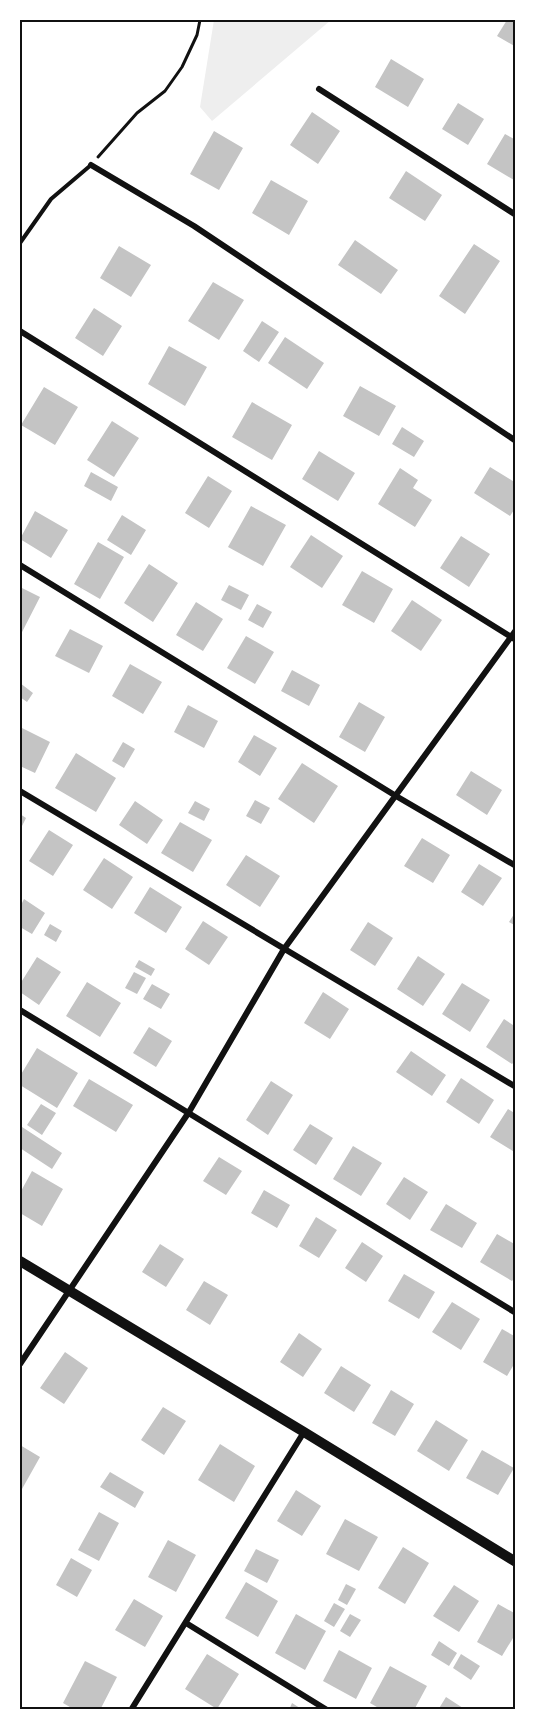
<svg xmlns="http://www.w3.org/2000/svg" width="535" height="1729" viewBox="0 0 535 1729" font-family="Georgia,serif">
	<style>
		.green { fill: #eee }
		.building { fill: #c4c4c4 }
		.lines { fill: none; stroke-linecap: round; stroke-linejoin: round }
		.path { stroke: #111; stroke-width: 3 }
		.service { stroke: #111; stroke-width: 4 }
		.minor { stroke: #111; stroke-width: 6 }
		.tertiary { stroke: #111; stroke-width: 10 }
		.neatline { fill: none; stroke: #111; stroke-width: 2 }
	</style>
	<rect width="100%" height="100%" fill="#fff"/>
	<path class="green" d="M214 20H331L212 121 200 107Z"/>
	<path class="building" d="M507 20H516V47L497 36Z
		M391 59 424 79 408 107 375 87Z
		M458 103 484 119 468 145 442 129Z
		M312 112 340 131 318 164 290 145Z
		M214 131 243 148 219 190 190 174Z
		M505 134 516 140V177L514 180 487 164Z
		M406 171 442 195 425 221 389 198Z
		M271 180 308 201 289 235 252 213Z
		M355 240 398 270 381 294 338 265Z
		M474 244 500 261 465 314 439 296Z
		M119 246 151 265 131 297 100 278Z
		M213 282 244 300 219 340 188 321Z
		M94 308 122 326 103 356 75 338Z
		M262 321 279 332 259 362 243 351Z
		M285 337 324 363 307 389 268 363Z
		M169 346 207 367 185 406 148 384Z
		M360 386 396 406 379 436 343 416Z
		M44 387 78 407 55 445 21 425Z
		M252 402 292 425 272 460 232 437Z
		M112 421 139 438 114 477 87 460Z
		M402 427 424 441 414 457 392 444Z
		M319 451 355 473 338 501 302 479Z
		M490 467 516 483V507L510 516 474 493Z
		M400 468 418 480 413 488 432 500 415 527 378 504Z
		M91 472 118 487 111 501 84 486Z
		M208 476 232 491 209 528 185 513Z
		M251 506 286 525 263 566 228 547Z
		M35 511 68 530 51 558 20 539Z
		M122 515 146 530 131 555 107 540Z
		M311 535 343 556 322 588 290 567Z
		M461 536 490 554 469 587 440 568Z
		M98 542 124 557 100 599 74 584Z
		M149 564 178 583 153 622 124 603Z
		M362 571 393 589 374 623 342 605Z
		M229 585 249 595 241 610 221 600Z
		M20 587 40 597 20 636Z
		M412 600 442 620 421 651 391 631Z
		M196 602 223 619 203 651 176 635Z
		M257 604 272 612 263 628 248 620Z
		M70 629 103 646 89 673 55 656Z
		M246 636 274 652 255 684 227 668Z
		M130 664 162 682 143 714 112 696Z
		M292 670 320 685 309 706 281 691Z
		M20 683 33 693 27 702 20 697Z
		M359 702 385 717 365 752 339 737Z
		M188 705 218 721 204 748 174 732Z
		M20 727 50 742 35 773 20 766Z
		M254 735 277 748 260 776 238 762Z
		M123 742 135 749 124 768 112 761Z
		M76 753 116 778 96 812 55 788Z
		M302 763 338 786 314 823 278 799Z
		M471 771 502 790 487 815 456 795Z
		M255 800 270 808 261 824 246 816Z
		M135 801 163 820 147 844 119 825Z
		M195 801 210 809 204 821 188 813Z
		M20 814 26 818 20 830Z
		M180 822 212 840 193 872 161 853Z
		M49 830 73 845 53 876 29 861Z
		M422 838 450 855 433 883 404 866Z
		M246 855 280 876 260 907 226 885Z
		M104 858 133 877 112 909 83 890Z
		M479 864 502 878 483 906 461 892Z
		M150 887 182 907 166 933 134 913Z
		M24 899 45 913 32 934 20 927V907Z
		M516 911V926L509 922Z
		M203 921 228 937 209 965 185 949Z
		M368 922 393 938 375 966 350 950Z
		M50 924 62 931 56 942 44 935Z
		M418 956 445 974 423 1006 397 989Z
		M37 957 61 972 39 1005 20 992V984Z
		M139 960 155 969 151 976 135 967Z
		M134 972 146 978 137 994 125 988Z
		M87 982 121 1003 100 1037 66 1016Z
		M462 983 490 1000 470 1032 442 1014Z
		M152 984 170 994 161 1009 143 999Z
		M323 992 349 1009 330 1039 304 1023Z
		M504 1019 516 1027V1060L512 1064 486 1047Z
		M149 1027 172 1041 156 1067 133 1053Z
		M37 1048 78 1073 57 1108 20 1085V1076Z
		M411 1051 446 1075 432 1096 396 1072Z
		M461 1078 494 1100 479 1124 446 1102Z
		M89 1079 133 1105 116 1132 73 1106Z
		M271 1081 293 1095 268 1135 246 1120Z
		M41 1104 56 1113 42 1135 27 1125Z
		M508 1109 516 1114V1153L490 1137Z
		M310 1124 333 1138 316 1165 293 1150Z
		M22 1127 62 1153 52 1169 20 1148V1130Z
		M353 1146 382 1163 361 1196 333 1179Z
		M219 1157 242 1171 226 1195 203 1181Z
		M32 1171 63 1189 42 1226 20 1213V1193Z
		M404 1177 428 1192 410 1220 386 1204Z
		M264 1190 290 1205 277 1228 251 1213Z
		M446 1204 477 1223 462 1248 430 1230Z
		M316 1217 337 1230 319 1258 299 1246Z
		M497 1234 516 1245V1276L512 1281 480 1262Z
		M362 1242 383 1256 366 1282 345 1268Z
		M160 1244 184 1259 166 1287 142 1272Z
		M404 1274 435 1292 419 1319 388 1301Z
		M204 1281 228 1295 210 1325 186 1310Z
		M452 1302 480 1319 461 1350 432 1332Z
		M502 1329 516 1337V1361L507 1376 483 1362Z
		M299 1333 322 1349 303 1377 280 1362Z
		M65 1352 88 1368 64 1404 40 1388Z
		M341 1366 371 1385 354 1412 324 1393Z
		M391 1390 414 1404 395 1436 372 1423Z
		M163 1407 186 1421 164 1455 141 1440Z
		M436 1420 468 1440 449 1471 417 1451Z
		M220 1444 255 1466 234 1502 198 1480Z
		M20 1445 40 1457 22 1489 20 1487Z
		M482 1450 514 1468 498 1495 466 1478Z
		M110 1472 144 1492 135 1508 100 1487Z
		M296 1490 321 1506 302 1536 277 1521Z
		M99 1512 119 1523 99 1561 78 1550Z
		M345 1519 378 1537 359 1571 326 1554Z
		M168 1540 196 1555 176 1592 148 1577Z
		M403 1547 429 1563 405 1604 378 1588Z
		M256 1549 279 1560 267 1583 244 1571Z
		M71 1558 92 1570 77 1597 56 1585Z
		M246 1582 278 1601 258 1637 225 1618Z
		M346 1584 356 1589 347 1605 338 1600Z
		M454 1585 479 1601 459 1632 433 1616Z
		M134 1599 163 1616 145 1647 115 1630Z
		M334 1603 345 1609 334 1627 324 1621Z
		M498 1604 516 1614V1633L502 1656 477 1642Z
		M296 1614 326 1631 305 1670 275 1653Z
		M350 1614 361 1620 350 1637 340 1631Z
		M439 1641 457 1653 449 1666 431 1655Z
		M339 1650 372 1668 356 1699 323 1681Z
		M207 1654 239 1674 217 1709 185 1689Z
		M461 1654 480 1666 471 1680 453 1668Z
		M85 1661 117 1677 100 1710H75L63 1703Z
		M390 1666 427 1686 414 1710H382L370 1703Z
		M446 1697 466 1710H438Z
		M292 1703 303 1710H289Z"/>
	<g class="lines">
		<path class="path" d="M98 157 137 113 165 91 182 67 197 35 200 20"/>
		<path class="service" d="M20 243 51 199 91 165"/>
		<path class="minor" d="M319 89 516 215
			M91 165 194 226 516 441
			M20 331 516 640
			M20 565 396 796 516 866
			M20 791 516 1087
			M20 1010 516 1313
			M20 1364 189 1112 284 949 516 630
			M186 1623 327 1710
			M131 1710 304 1432"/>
		<path class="tertiary" d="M20 1261 304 1432 516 1562"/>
	</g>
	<rect width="535" height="1729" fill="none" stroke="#ffffff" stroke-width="42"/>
	<rect x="21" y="21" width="493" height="1687" class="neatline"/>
</svg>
